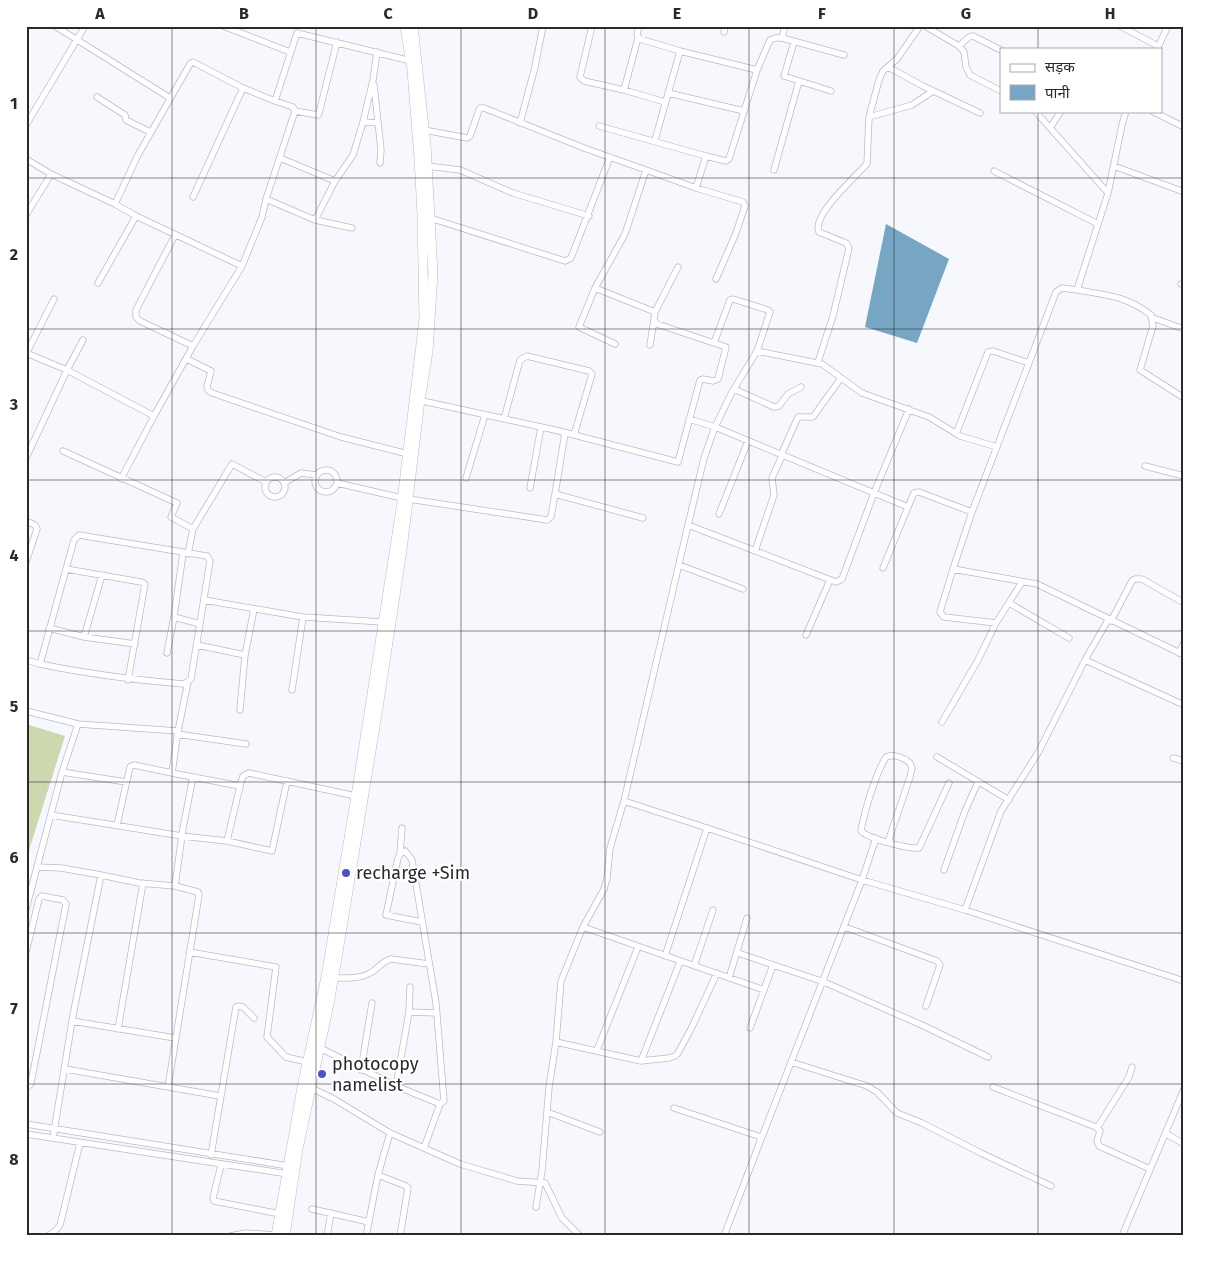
<svg xmlns="http://www.w3.org/2000/svg" width="1210" height="1262" viewBox="0 0 1210 1262" font-family="'Fira Sans','Noto Sans Devanagari',sans-serif">
	<style>
		.green { fill: #cdd8af }
		.water { fill: #76a6c3 }
		.lines { fill: none; stroke-linecap: round; stroke-linejoin: round }
		.street-casing { stroke: #babcc6; stroke-width: 7 }
		.secondary-casing { stroke: #babcc6; stroke-width: 10 }
		.street { stroke: #fff; stroke-width: 5.5 }
		.secondary { stroke: #fff; stroke-width: 9 }
		.grid { fill: none; stroke: #292a2e; stroke-width: 1; stroke-opacity: 0.55 }
		.poi-dot { fill: #4c53c9; stroke: #fff; stroke-width: 2 }
		.labels { text-anchor: middle; dominant-baseline: central; stroke-width: 4; stroke-linejoin: round; paint-order: stroke }
		.poi-label { font-size: 18px; fill: #292a2e; stroke: #fff; text-anchor: start }
		.neatline { fill: none; stroke: #292a2e; stroke-width: 2 }
		.grid-label { font-size: 16px; text-anchor: middle; font-weight: bold; fill: #292a2e }
	</style>
	<rect width="100%" height="100%" fill="#f6f8fe"/>
	<path class="green" d="M26 724 65 736 30 847 26 864Z"/>
	<path class="water" d="M886 224 949 259 917 343 865 327Z"/>
	<g class="lines">
		<defs>
			<path id="street" d="M55 26 170 98
				M223 26 290 52
				M592 26 580 77 584 81 624 90 638 38
				M639 26 637 35 640 39 680 51
				M925 26 959 46 964 52 966 67 970 75 1001 91
				M1120 26 1158 46
				M724 32 725 26
				M782 38 844 55
				M794 42 784 76 831 91
				M959 46 969 37 973 36 1001 50
				M1157 49 1168 26
				M377 52 373 80 363 122 378 123
				M888 67 923 86 980 113
				M374 85 381 150 380 163
				M624 90 665 102
				M668 93 744 111
				M97 97 125 115 126 120 150 132
				M275 101 293 107 295 111 266 199 262 217 242 266 136 216 115 204 138 155 190 64 193 62 243 88 275 101 297 33 411 61
				M295 111 318 115 319 113 337 42
				M1035 111 1108 193 1077 290C1106 295 1127 296 1151 315L1153 326 1140 370 1184 398
				M1152 111 1184 127
				M869 117 912 105 933 91
				M520 123 535 67 543 26
				M26 125 85 26
				M599 126 706 156 726 161 729 159 757 70 770 40 775 38H782L785 26
				M1050 128 1061 111
				M424 130 467 138 470 136 479 110 480 108H484L584 148 646 170
				M655 140 680 51 757 70
				M280 158 335 181
				M26 159 51 174 115 204
				M427 166 460 170 513 193 589 216
				M1114 166 1184 192
				M774 170 799 81
				M994 171 1098 224
				M696 188 743 202 745 206 736 233 716 279
				M1108 193 1122 125 1126 111
				M193 197 243 88
				M266 199 315 220 352 228
				M26 215 51 174
				M430 218 565 261 571 258 610 157
				M315 220 335 181 353 155 363 122
				M175 235 136 310V317L140 321 193 346 242 266
				M98 283 136 216
				M1181 284 1184 285
				M595 288 579 327 615 344
				M655 312 678 267
				M1153 318 1184 329
				M714 343 730 300 733 299 768 310 770 312 757 351 732 392 715 427 908 507 914 493 919 492 972 512
				M650 345 654 320
				M757 351 822 364 862 393 929 417 960 436 997 447
				M26 353 67 370 83 340
				M26 354 54 299
				M187 359 211 371 207 386 208 390 212 393 341 437 408 454
				M818 362 833 316 849 248 846 243 819 232C811 216 856 176 867 164L869 117 879 80 883 71 897 59 920 26
				M734 389 774 407 779 406 788 394 801 387
				M418 400 555 430 678 462 700 380 703 379 713 381 718 379 726 347 657 324 654 320 655 312 595 288 625 234 646 170 696 188 706 156
				M504 419 520 360 527 356 589 371 592 374 574 435
				M689 419 715 427 704 458 685 538 624 801 707 828 862 880 876 838
				M565 433 555 494 643 518
				M956 434 988 352 993 351 1029 363
				M63 451 177 503 171 517 193 529
				M781 455 798 417H813L841 378
				M26 458 67 370 154 416 193 346
				M1145 466 1184 476
				M315 481a11 11 0 1 1 22 0a11 11 0 1 1-22 0Z
				M265 487a10 10 0 1 1 20 0a10 10 0 1 1-20 0Z
				M466 478 485 415
				M121 479 154 416
				M284 483 301 473 316 475
				M337 483 402 498 547 520 551 517 555 494
				M530 488 541 427
				M719 514 748 441
				M26 521 35 525 37 529 26 562
				M688 525 836 582 842 579 874 493 909 409
				M79 535 207 556 210 561 191 679 184 684C135 680 88 674 40 664L74 540Z
				M755 551 774 495 772 478 782 456
				M188 554 193 529 232 464 266 482
				M679 565 743 589
				M883 568 908 507
				M66 569 141 582 145 584 128 680
				M953 569 972 512 1056 292 1062 288 1077 290
				M204 600 303 617 383 622
				M1009 603 1069 638
				M174 617 200 624
				M1111 621 1132 581 1135 579H1142L1184 603
				M996 623 944 617 940 612 953 569 1037 584 1184 655
				M49 628 84 637 135 644
				M806 635 830 580
				M84 637 102 575
				M197 645 245 655
				M167 653 174 617 183 553
				M1179 653 1184 643
				M26 660 40 664
				M1085 660 1184 705
				M292 690 303 617
				M240 710 245 655 254 609
				M26 711 78 724 178 731 172 773 240 786 243 776 249 773 356 796
				M942 722 978 660 996 623 1022 582
				M178 731 188 682
				M177 734 246 744
				M937 757 1009 800
				M1173 758 1184 761
				M62 772 126 782
				M51 815 182 836 227 841 272 851 287 781
				M117 825 130 767 134 765 172 773
				M227 841 240 786
				M888 842 910 777 912 768 910 763C903 757 894 754 886 757 876 773 864 812 861 831 869 839 908 849 919 848L949 783
				M400 854 402 828
				M37 867 61 868 101 875 73 1015 53 1138
				M944 870 965 811 978 782
				M101 875 139 883 175 886 183 828 193 777
				M26 909 62 772 78 724
				M965 910 1001 811 1038 753 1085 660 1108 620
				M583 927 764 990
				M845 927 937 961 940 965 926 1006
				M26 952 39 899 42 896 63 900 66 904 31 1083 28 1087H26
				M189 952 276 967 267 1037 286 1057 307 1062
				M738 953 824 982 924 1026 988 1057
				M665 956 707 828
				M694 966 713 910
				M333 978C345 978 360 979 370 973 378 969 382 961 391 959L429 964
				M729 978 747 918
				M409 1012 436 1013
				M72 1021 175 1038
				M750 1028 773 965
				M118 1029 143 883
				M556 1042 641 1061 669 1058 675 1056 678 1053 692 1027 717 973
				M320 1048 396 1086 440 1104 444 1101 436 1003 412 860 405 851 400 854 398 858 386 915 422 922
				M597 1050 638 947
				M641 1061 680 962
				M791 1062 867 1086 877 1092 897 1113 922 1123 981 1153 1051 1186
				M65 1069 220 1096
				M361 1070 372 1003
				M396 1086 409 1012 410 987
				M168 1087 199 895 198 892 175 886
				M993 1087 1096 1127 1100 1131 1097 1141 1099 1146 1150 1169
				M311 1088 334 1099 390 1133 460 1164 517 1181 545 1183 562 1218 580 1236
				M674 1108 761 1137
				M547 1112 600 1132
				M26 1124 289 1166
				M1097 1128 1129 1077 1132 1067
				M1165 1133 1184 1144
				M26 1134 288 1174
				M424 1148 440 1104
				M211 1155 236 1007 238 1006 243 1007 254 1018
				M221 1165 213 1198 214 1201 280 1214
				M378 1175 406 1186 408 1188 400 1236
				M536 1207 542 1171 549 1087 556 1042 561 981 583 927 604 889 607 878 610 848 624 801
				M312 1209 369 1222
				M48 1236 55 1231 60 1225 80 1143
				M230 1236 246 1233 277 1235
				M327 1236 331 1213
				M366 1236 378 1175 390 1133
				M724 1236C769 1117 816 999 862 880L965 910 1184 981
				M1122 1236 1184 1089"/>
			<path id="secondary" d="M276 1236 302 1087 326 977 356 796 401 509 424 319 422 214 419 158 412 70 405 26
				M285 1236 298 1149 329 1004 339 946 378 708 402 550 420 400 428 352 433 273 426 145 413 26"/>
		</defs>
		<use href="#street" class="street-casing"/>
		<use href="#secondary" class="secondary-casing"/>
		<use href="#street" class="street"/>
		<use href="#secondary" class="secondary"/>
	</g>
	<path class="grid" d="M172 26V1236M316 26V1236M461 26V1236M605 26V1236M749 26V1236M894 26V1236M1038 26V49M1038 111V1236M26 178H1184M26 329H1184M26 480H1184M26 631H1184M26 782H1184M26 933H1184M26 1084H1184"/>
	<g class="poi-dot">
		<circle cx="346" cy="873" r="5"/>
		<circle cx="322" cy="1074" r="5"/>
	</g>
	<g class="labels">
		<g class="poi-label">
			<text x="356" y="873">recharge +Sim</text>
			<text x="332" y="1064">photocopy<tspan x="332" dy="21">namelist</tspan></text>
		</g>
	</g>
	<rect width="1210" height="1262" fill="none" stroke="#ffffff" stroke-width="55"/>
	<rect x="1000" y="48" width="162" height="65" fill="#ffffff" stroke="#a9aaab"/>
	<rect x="1010" y="64" width="25" height="8" fill="#ffffff" stroke="#a9aaab"/>
	<text x="1045" y="72" font-size="15" fill="#292a2e">सड़क</text>
	<rect x="1010" y="85" width="25" height="15" fill="#76a6c3" stroke="#a9aaab"/>
	<text x="1045" y="98" font-size="15" fill="#292a2e">पानी</text>
	<rect x="28" y="28" width="1154" height="1206" class="neatline"/>
	<g class="grid-label">
		<text x="100" y="19">A</text>
		<text x="244" y="19">B</text>
		<text x="388" y="19">C</text>
		<text x="533" y="19">D</text>
		<text x="677" y="19">E</text>
		<text x="822" y="19">F</text>
		<text x="966" y="19">G</text>
		<text x="1110" y="19">H</text>
		<text x="14" y="109">1</text>
		<text x="14" y="260">2</text>
		<text x="14" y="410">3</text>
		<text x="14" y="561">4</text>
		<text x="14" y="712">5</text>
		<text x="14" y="863">6</text>
		<text x="14" y="1014">7</text>
		<text x="14" y="1165">8</text>
	</g>
</svg>
